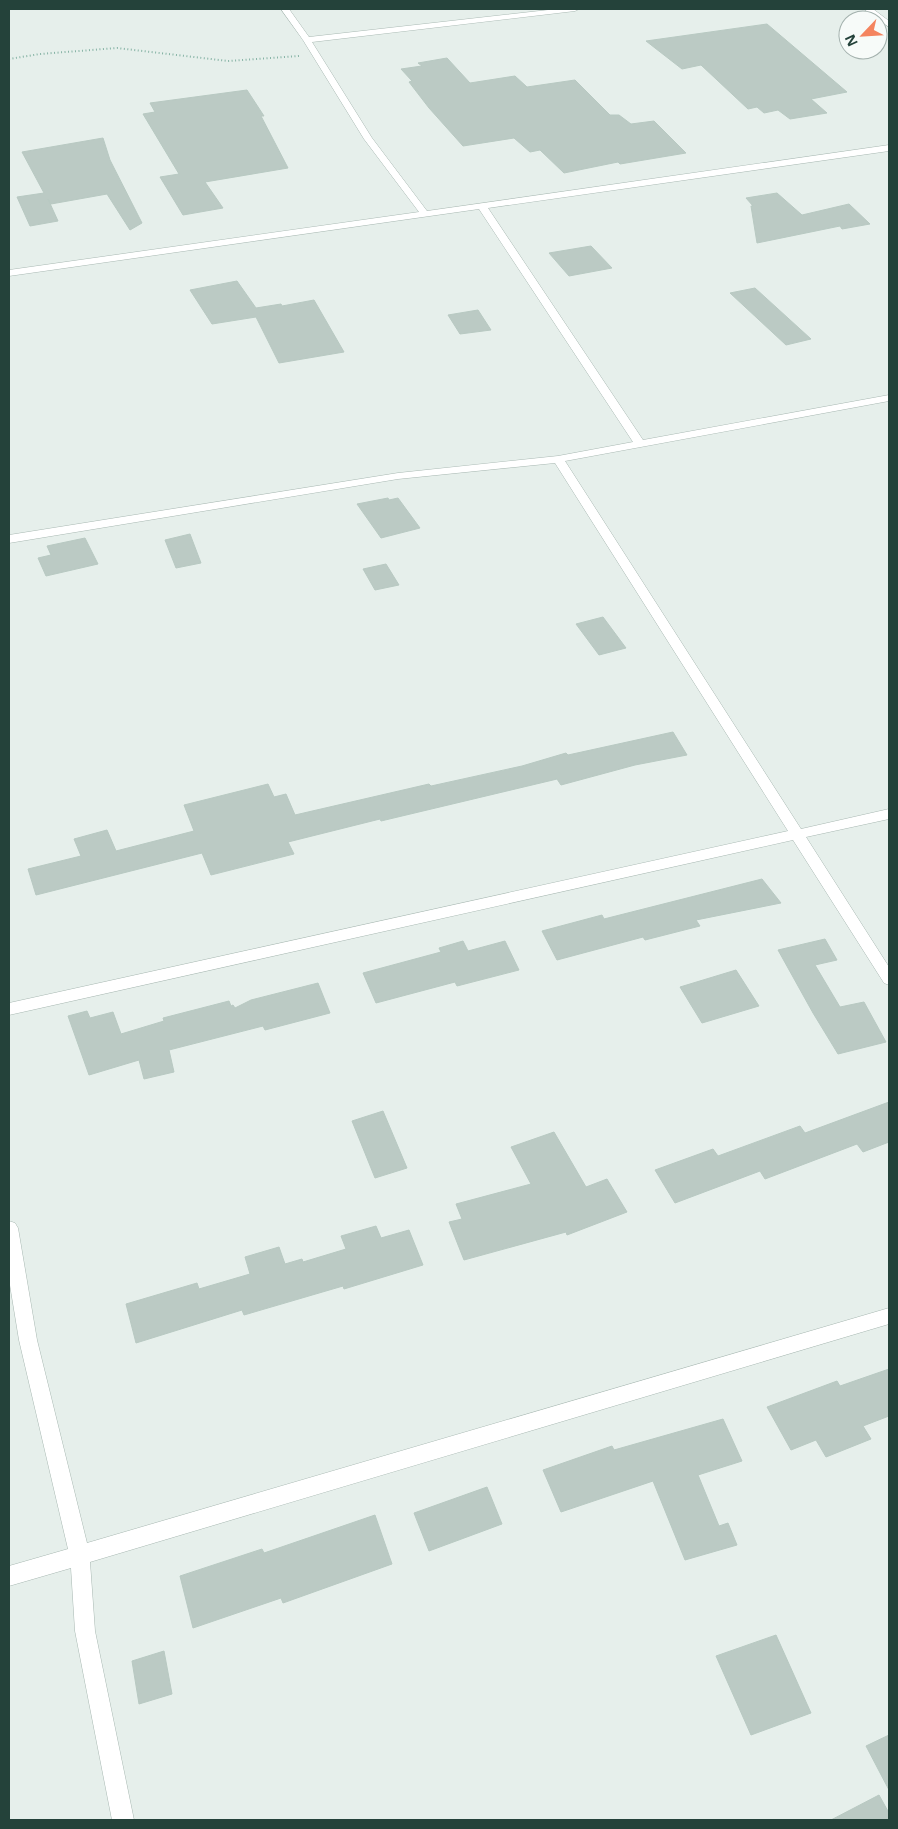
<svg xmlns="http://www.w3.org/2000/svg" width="898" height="1829" viewBox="0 0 898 1829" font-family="'Noto Sans',sans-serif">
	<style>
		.building { fill: #bbcac4; stroke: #b8c9c2 }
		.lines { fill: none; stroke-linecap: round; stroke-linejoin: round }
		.minor-casing { stroke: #a8b8b2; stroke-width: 1 }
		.path { stroke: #86b3a5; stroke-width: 2; stroke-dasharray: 1 2.5; stroke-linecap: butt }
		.minor { fill: #fff; fill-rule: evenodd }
	</style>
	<rect width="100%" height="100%" fill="#e6efeb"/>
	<path class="building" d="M767 24 847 92 811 99 827 113 790 119 778 110 764 113 757 107 748 109 701 65 682 69 646 41Z
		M447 58 470 83 515 76 527 87 575 80 610 115H619L631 124 654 121 686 153 620 164 618 162 564 173 540 150 530 152 514 138 463 146 429 108 409 82 412 81 401 69 422 66 418 63Z
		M247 90 264 116H261L288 168 205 182 223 208 183 215 160 177 179 174 143 114 155 112 150 103Z
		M103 138 110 160 142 223 130 230 107 194 51 204 48 199 58 221 30 226 17 197 44 193 22 152Z
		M777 193 802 215 849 204 870 224 842 229 840 226 757 243 751 206H753L746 198Z
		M591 246 612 268 569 276 549 253Z
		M237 281 256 308 281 304 282 306 314 300 344 352 279 363 256 317 212 324 190 290Z
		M755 288 811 339 786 345 730 293Z
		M478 310 491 330 460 334 448 315Z
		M388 498 389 500 398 498 420 528 381 538 357 504Z
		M190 534 201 563 176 568 165 540Z
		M85 538 98 564 46 576 38 558 51 555 47 546Z
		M386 564 399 585 375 590 363 569Z
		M603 617 626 648 599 655 576 624Z
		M673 732 687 755 635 765 561 785 557 779 553 780 381 821 380 819 288 842 294 854 211 875 202 853 36 895 28 869 81 856 74 839 107 830 116 851 194 831 184 805 268 784 274 797 286 794 295 815 429 784 431 786 522 766 566 753 568 755Z
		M762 879 781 903 696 920 700 926 645 940 643 937 557 960 542 931 602 915 604 919Z
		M825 939 837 960 815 965 840 1007 864 1002 886 1042 838 1054 813 1013 778 950Z
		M463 941 468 951 505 941 519 970 457 986 455 982 376 1003 363 973 441 952 439 948Z
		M736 970 759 1006 702 1023 680 987Z
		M318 983 330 1013 265 1030 263 1026 169 1050 174 1072 144 1079 139 1060 89 1075 68 1016 87 1011 90 1018 113 1012 121 1034 164 1021 163 1018 229 1001 231 1006 233 1005 235 1008 251 1000Z
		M889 1102V1142L863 1152 857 1144 765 1179 760 1171 675 1203 655 1170 713 1149 718 1156 800 1126 805 1133Z
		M383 1111 407 1168 375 1178 352 1121Z
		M554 1132 586 1187 607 1179 627 1212 567 1235 566 1232 464 1260 449 1222 462 1219 456 1204 531 1184 511 1147Z
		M376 1226 381 1238 409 1230 423 1265 344 1289 343 1286 244 1315 242 1310 136 1343 126 1304 197 1283 199 1289 250 1274 245 1257 279 1247 285 1264 302 1259 303 1262 346 1249 341 1236Z
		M889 1369V1416L863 1426 871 1439 826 1457 816 1440 791 1450 767 1407 837 1381 840 1386Z
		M723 1419 742 1461 698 1475 719 1526 728 1523 737 1545 685 1560 653 1481 561 1512 543 1470 612 1446 614 1450Z
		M487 1487 502 1524 429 1551 414 1513Z
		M375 1515 392 1564 283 1603 281 1598 193 1628 180 1576 262 1549 264 1553Z
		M776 1635 811 1713 751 1735 716 1656Z
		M164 1651 172 1694 139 1704 132 1661Z
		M889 1735V1790L866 1746Z
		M879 1795 889 1813V1820H831Z"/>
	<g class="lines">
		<defs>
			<path id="minor" d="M281 9H289L309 37 557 9H579L575 11 312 42 372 138 427 211 889 145V151L488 208 643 440 889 395V401L565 461 801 829 889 809V819L806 837 889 967V985L884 983 793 840 9 1015V1003L788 831 555 463 398 479 9 543V535L398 473 558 456 633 442 479 209 9 276V270L419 212 364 139 303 40Z
				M864 9H873L889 21V27Z
				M9 1221 15 1223 18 1228 37 1340 87 1543 889 1308V1324L90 1562 95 1631 134 1820H112L75 1631 71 1568 9 1586V1566L68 1549 19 1340 9 1279Z"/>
		</defs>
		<use href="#minor" class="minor-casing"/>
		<path class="path" d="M9 59 40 54 117 48 228 61 299 56"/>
		<use href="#minor" class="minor"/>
	</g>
	<rect width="898" height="1829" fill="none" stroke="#24423a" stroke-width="20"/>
	<g transform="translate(863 35) rotate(245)"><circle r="24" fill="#f7fbf9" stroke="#a3b1ad"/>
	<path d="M0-4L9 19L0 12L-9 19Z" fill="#f4845f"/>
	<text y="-8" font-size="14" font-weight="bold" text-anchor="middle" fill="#24423a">N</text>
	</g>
</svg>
